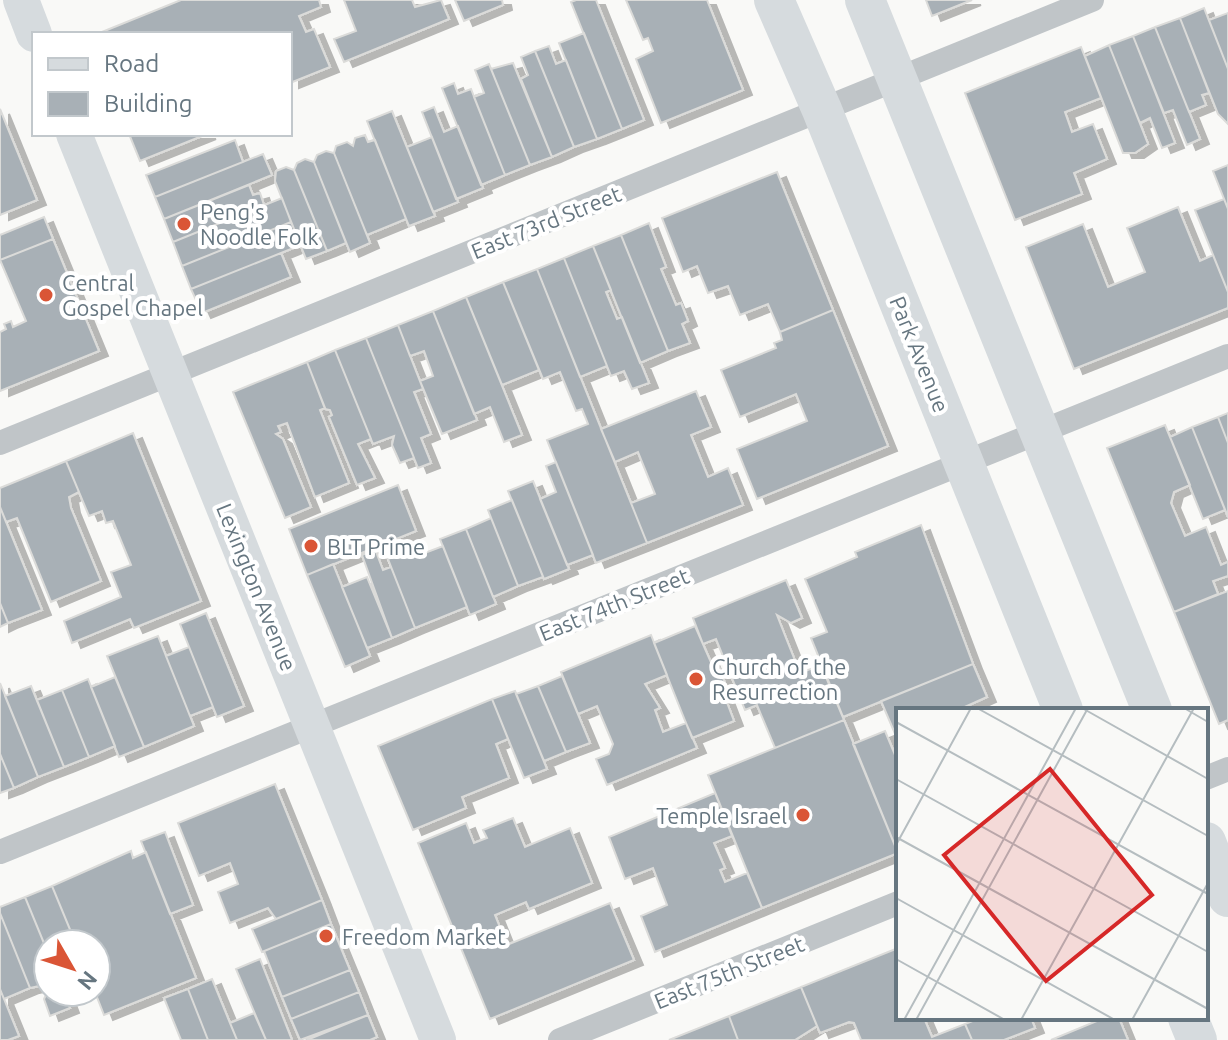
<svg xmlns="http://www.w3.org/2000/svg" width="1228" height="1040" viewBox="0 0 1228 1040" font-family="Ubuntu,sans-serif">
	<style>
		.building { fill: #a8b0b6; stroke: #dbdbd9; stroke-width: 2; filter: url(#shadow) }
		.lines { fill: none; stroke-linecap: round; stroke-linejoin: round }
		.minor { stroke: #c0c5c8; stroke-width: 24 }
		.secondary { stroke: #d6dbde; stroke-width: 36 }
		.primary { stroke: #d6dbde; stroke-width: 40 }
		.poi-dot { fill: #da5536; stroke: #fff; stroke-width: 3 }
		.labels { text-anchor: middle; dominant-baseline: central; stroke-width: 8; stroke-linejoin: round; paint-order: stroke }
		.poi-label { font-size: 22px; fill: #667680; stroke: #fff; text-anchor: start }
		.street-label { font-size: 22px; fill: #667680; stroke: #fff }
		.inset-road { fill: none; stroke: #b5bdc0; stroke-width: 2 }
		.view { fill: #d62828; fill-opacity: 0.15; stroke: #d62828; stroke-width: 4 }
		.inset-edge { fill: none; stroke: #667680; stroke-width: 4 }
	</style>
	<defs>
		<filter id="shadow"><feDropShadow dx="9" dy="5" stdDeviation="0" flood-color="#0004"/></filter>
	</defs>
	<rect width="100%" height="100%" fill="#f9f9f7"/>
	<path class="building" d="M181 0H319L321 7 299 16 306 32 314 29 330 67 290 83V34H97Z
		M344 0H412L415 7 441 0 449 19 344 62 334 39 356 31Z
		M455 0H502L503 5 464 21Z
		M576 0H596L644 120 622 129 571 2Z
		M626 0H707L743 90 661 123 636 59 653 51 648 38 643 40Z
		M926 0H972L932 16Z
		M1204 8 1228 69V124L1218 114 1180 18Z
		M1228 13V69L1209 20Z
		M1180 18 1209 93 1202 95 1206 105 1189 112 1155 27Z
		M1155 27 1200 139 1187 145 1173 110 1164 113 1133 36Z
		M584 33 622 129 597 139 559 43Z
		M1133 36 1175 143 1162 148 1150 118 1140 123 1109 45Z
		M1109 45 1148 144 1135 153H1123L1085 56Z
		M549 46 556 64 566 60 597 139 574 147 535 51Z
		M1081 47 1101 98 1065 112 1072 132 1093 124 1107 159 1074 173 1082 194 1015 220 965 93Z
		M535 51 574 147 552 157 521 79 528 75 521 57Z
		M513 63 552 157 530 165 491 69Z
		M489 64 530 165 505 175 474 97 484 93 475 70Z
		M454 83 458 94 471 89 505 175 481 185 442 88Z
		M434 107 444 132 458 126 483 188 456 199 422 112Z
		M0 109 37 200 0 215Z
		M392 111 435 216 409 226 367 121Z
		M129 134H207L140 161Z
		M365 135 368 142 375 140 406 219 367 235 334 153 336 146 347 142 353 146 355 138Z
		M432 137 458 202 433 212 407 147Z
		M235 140 243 162 155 197 146 175Z
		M326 151 334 153 370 243 350 252 314 162 317 155Z
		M263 154 272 175 164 219 155 197Z
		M305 159 314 162 346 243 327 251 294 170 297 163Z
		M1228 165V209L1213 171Z
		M286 167 294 170 327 251 306 259 275 181 276 171Z
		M777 172 833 310 780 332 768 304 740 315 728 286 708 293 697 266 683 272 662 218Z
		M249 185 253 195 260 193 264 205 173 242 164 219Z
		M282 198 291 222 182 266 173 242Z
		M1224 199 1228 209V292L1195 210Z
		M1178 207 1200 261 1213 255 1228 292V308L1074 369 1026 247 1083 224 1108 287 1145 272 1127 228Z
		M44 217 53 239 0 260V235Z
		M291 222 301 245 191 289 182 266Z
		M649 223 666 267 661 269 676 305 681 303 688 321 682 324 690 343 668 351 621 235Z
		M621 235 668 351 640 363 593 246Z
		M53 239 99 351 0 391V332L6 329 4 324 11 321 13 327 26 321 0 260Z
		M593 246 611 290 606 292 617 319 622 317 649 383 632 389 624 371 611 376 564 258Z
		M281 253 291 277 202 313 191 289Z
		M564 258 607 366 580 377 537 269Z
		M537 269 647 543 596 563 547 440 588 424 582 409 576 411 560 372 543 379 503 282Z
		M503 282 539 370 502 385 466 297Z
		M466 297 522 435 504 442 490 407 474 414 433 311Z
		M833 310 888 446 757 499 737 449 807 421 796 394 740 417 721 370 776 348 774 343 782 340 780 332Z
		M433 311 477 420 442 434 420 381 433 376 424 351 410 356 398 325Z
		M398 325 423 389 414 392 431 434 421 438 431 463 418 468 366 338Z
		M366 338 414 458 400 463 392 445 394 436 373 444 335 350Z
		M335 350 371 439 358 444 375 478 357 485 329 417 332 415 330 410 325 409 307 362Z
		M307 362 325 408 320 410 349 483 315 497 287 423 278 426 281 432 276 434 283 439 311 507 285 518 233 392Z
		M696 391 711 427 691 435 708 477 728 468 743 505 647 543 631 503 655 494 638 452 615 462 601 429Z
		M1228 413V443L1218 417Z
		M1218 417 1228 443V517L1192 427Z
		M1165 425 1190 485 1174 492 1171 503 1185 536 1206 527 1221 565 1228 562V576L1213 581 1218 594 1174 612 1107 448Z
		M1192 427 1225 510 1203 519 1170 437Z
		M133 433 201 601 134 628 130 619 72 643 64 621 121 597 111 572 131 565 113 521 106 523 102 511 89 516 66 461Z
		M66 461 79 492 69 497 71 508 101 581 51 602 17 518 6 522 0 507V488Z
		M556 462 593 555 567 565 540 499 556 492 546 466Z
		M533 481 569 569 544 579 508 491Z
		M398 485 416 531 307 575 289 529Z
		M512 500 543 577 518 586 488 510Z
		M0 507 42 610 8 623 0 603Z
		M491 518 518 586 493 597 466 529Z
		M921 525 973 664 843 717 811 638 827 632 805 579 857 557 855 552Z
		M466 529 496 604 470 615 440 539Z
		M443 546 467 607 415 628 388 559 414 548 417 556Z
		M375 549 383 570 391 567 415 628 392 638 362 555Z
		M333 564 370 656 345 667 307 575Z
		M367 577 392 638 367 648 342 587Z
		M786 580 802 618 791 623 777 615 786 638 800 673 821 665 844 720 775 748 757 705 745 710 716 639 703 644 693 618Z
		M1228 591V720L1219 724 1174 612Z
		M0 603 8 623 0 627Z
		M206 613 244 706 217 717 180 624Z
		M695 626 713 667 718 665 725 683 720 684 734 721 692 738 654 643Z
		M651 635 667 675 645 684 660 708 655 710 663 732 686 723 697 748 607 785 596 759 609 754 613 744 597 706 578 714 561 672Z
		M158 636 194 726 144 747 107 656Z
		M189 647 213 707 190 716 166 656Z
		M973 664 987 697 958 710H898L896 736 881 701Z
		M562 676 590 743 566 752 538 686Z
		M115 677 144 747 119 757 91 687Z
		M88 679 115 746 89 757 62 690Z
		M0 683 38 777 14 788 0 754Z
		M31 686 64 767 38 777 5 696Z
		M538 686 566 752 544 761 516 694Z
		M62 690 89 757 64 767 37 700Z
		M515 691 547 769 524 778 492 699Z
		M492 699 508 739 496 744 509 778 462 797 466 808 413 830 378 746Z
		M844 720 898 853 762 908 708 775Z
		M885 731 898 762V853L853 744Z
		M0 754 14 788 0 793Z
		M275 784 322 900 276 919 268 908 230 923 218 892 238 884 230 863 199 876 178 823Z
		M715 793 732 836 714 843 725 868 720 870 725 882 747 873 762 908 655 952 641 916 667 905 653 868 625 879 609 837Z
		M513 818 525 847 570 828 592 883 529 909 526 902 495 915 507 945 610 903 634 960 490 1019 418 843 466 823 474 843 487 838 483 830Z
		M165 832 193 905 170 914 141 841Z
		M131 851 133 858 146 852 196 978 104 1015 95 992 96 944H76L52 886Z
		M52 886 76 944H48V953L25 897Z
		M25 897 48 953V984L30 988 0 913V907Z
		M322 900 331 924 262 952 252 929Z
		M0 913 30 988 4 999 0 989Z
		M331 924 350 970 282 997 264 951Z
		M898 948V1018H924L932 1037 965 1024 972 1040H861L854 1023 849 1022 820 1033 801 987Z
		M260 959 292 1040H266L236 969Z
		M350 970 359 992 291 1019 282 997Z
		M212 979 230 1023 237 1040H208L188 989Z
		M801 987 817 1026 795 1040H738L729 1016Z
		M0 989 19 1036 8 1040H0Z
		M188 989 208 1040H181L164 998Z
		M48 990 64 992 70 1008 50 1016 44 999Z
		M359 992 368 1015 300 1040 291 1019Z
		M254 1013 266 1040H237L230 1023Z
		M368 1015 377 1037 370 1040H307Z
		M729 1016 738 1040H669Z
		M980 1018H1031L1035 1028 1004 1040H972L965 1024Z
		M1104 1018H1119L1128 1040H1051Z"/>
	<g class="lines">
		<path class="minor" d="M0 443 1092 0
			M1206 778 1228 769
			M0 852 1228 356
			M560 1040 898 903"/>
		<path class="secondary" d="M21 0 34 34
			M74 134 438 1040"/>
		<path class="primary" d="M774 0 822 110 1063 710
			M865 0 1152 710
			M1206 842 1228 897
			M1188 1018 1197 1040"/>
	</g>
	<g class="poi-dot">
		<circle cx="184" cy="224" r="8"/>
		<circle cx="46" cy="295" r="8"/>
		<circle cx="311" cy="546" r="8"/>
		<circle cx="696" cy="679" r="8"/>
		<circle cx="803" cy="815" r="8"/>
		<circle cx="326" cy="936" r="8"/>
	</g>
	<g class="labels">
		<g class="poi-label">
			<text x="200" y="211">Peng's<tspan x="200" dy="25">Noodle Folk</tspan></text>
			<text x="62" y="282">Central<tspan x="62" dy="25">Gospel Chapel</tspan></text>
			<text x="327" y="546">BLT Prime</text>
			<text x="712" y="666">Church of the<tspan x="712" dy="25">Resurrection</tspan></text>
			<text x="787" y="815" text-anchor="end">Temple Israel</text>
			<text x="342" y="936">Freedom Market</text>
		</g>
		<g class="street-label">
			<text transform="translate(546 222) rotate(-22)">East 73rd Street</text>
			<text transform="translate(920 354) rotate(68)">Park Avenue</text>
			<text transform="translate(257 587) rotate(68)">Lexington Avenue</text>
			<text transform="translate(614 604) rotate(-22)">East 74th Street</text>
			<text transform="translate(729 972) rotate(-22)">East 75th Street</text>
		</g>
	</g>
	<g transform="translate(896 708)">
		<rect width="312" height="312" fill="#f9f9f7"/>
		<path class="inset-road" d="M81 0 312 128M186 0 312 71M288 0 312 14M0 14 312 186M0 71 312 244M0 129 312 301M0 137 75 0M0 190 219 312M0 251 109 312M8 312 180 0M20 312 192 0M125 312 298 0M236 312 312 175"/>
		<path class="view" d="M154 61 256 187 150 273 48 147Z"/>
		<rect width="312" height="312" class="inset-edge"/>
	</g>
	<rect x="32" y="32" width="260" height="104" fill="#ffffff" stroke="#c2c8cc" stroke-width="2"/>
	<rect x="48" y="58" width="40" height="12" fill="#d6dbde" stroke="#c2c8cc" stroke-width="2"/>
	<text x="104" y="72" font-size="24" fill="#667680">Road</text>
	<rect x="48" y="92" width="40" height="24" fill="#a8b0b6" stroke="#c2c8cc" stroke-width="2"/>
	<text x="104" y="112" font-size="24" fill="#667680">Building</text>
	<g transform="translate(72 968) rotate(129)"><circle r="38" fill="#ffffff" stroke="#c2c8cc" stroke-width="2"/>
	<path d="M0-6L14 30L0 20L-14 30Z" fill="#da5536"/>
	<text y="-12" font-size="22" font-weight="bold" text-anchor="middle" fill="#667680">N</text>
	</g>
</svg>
